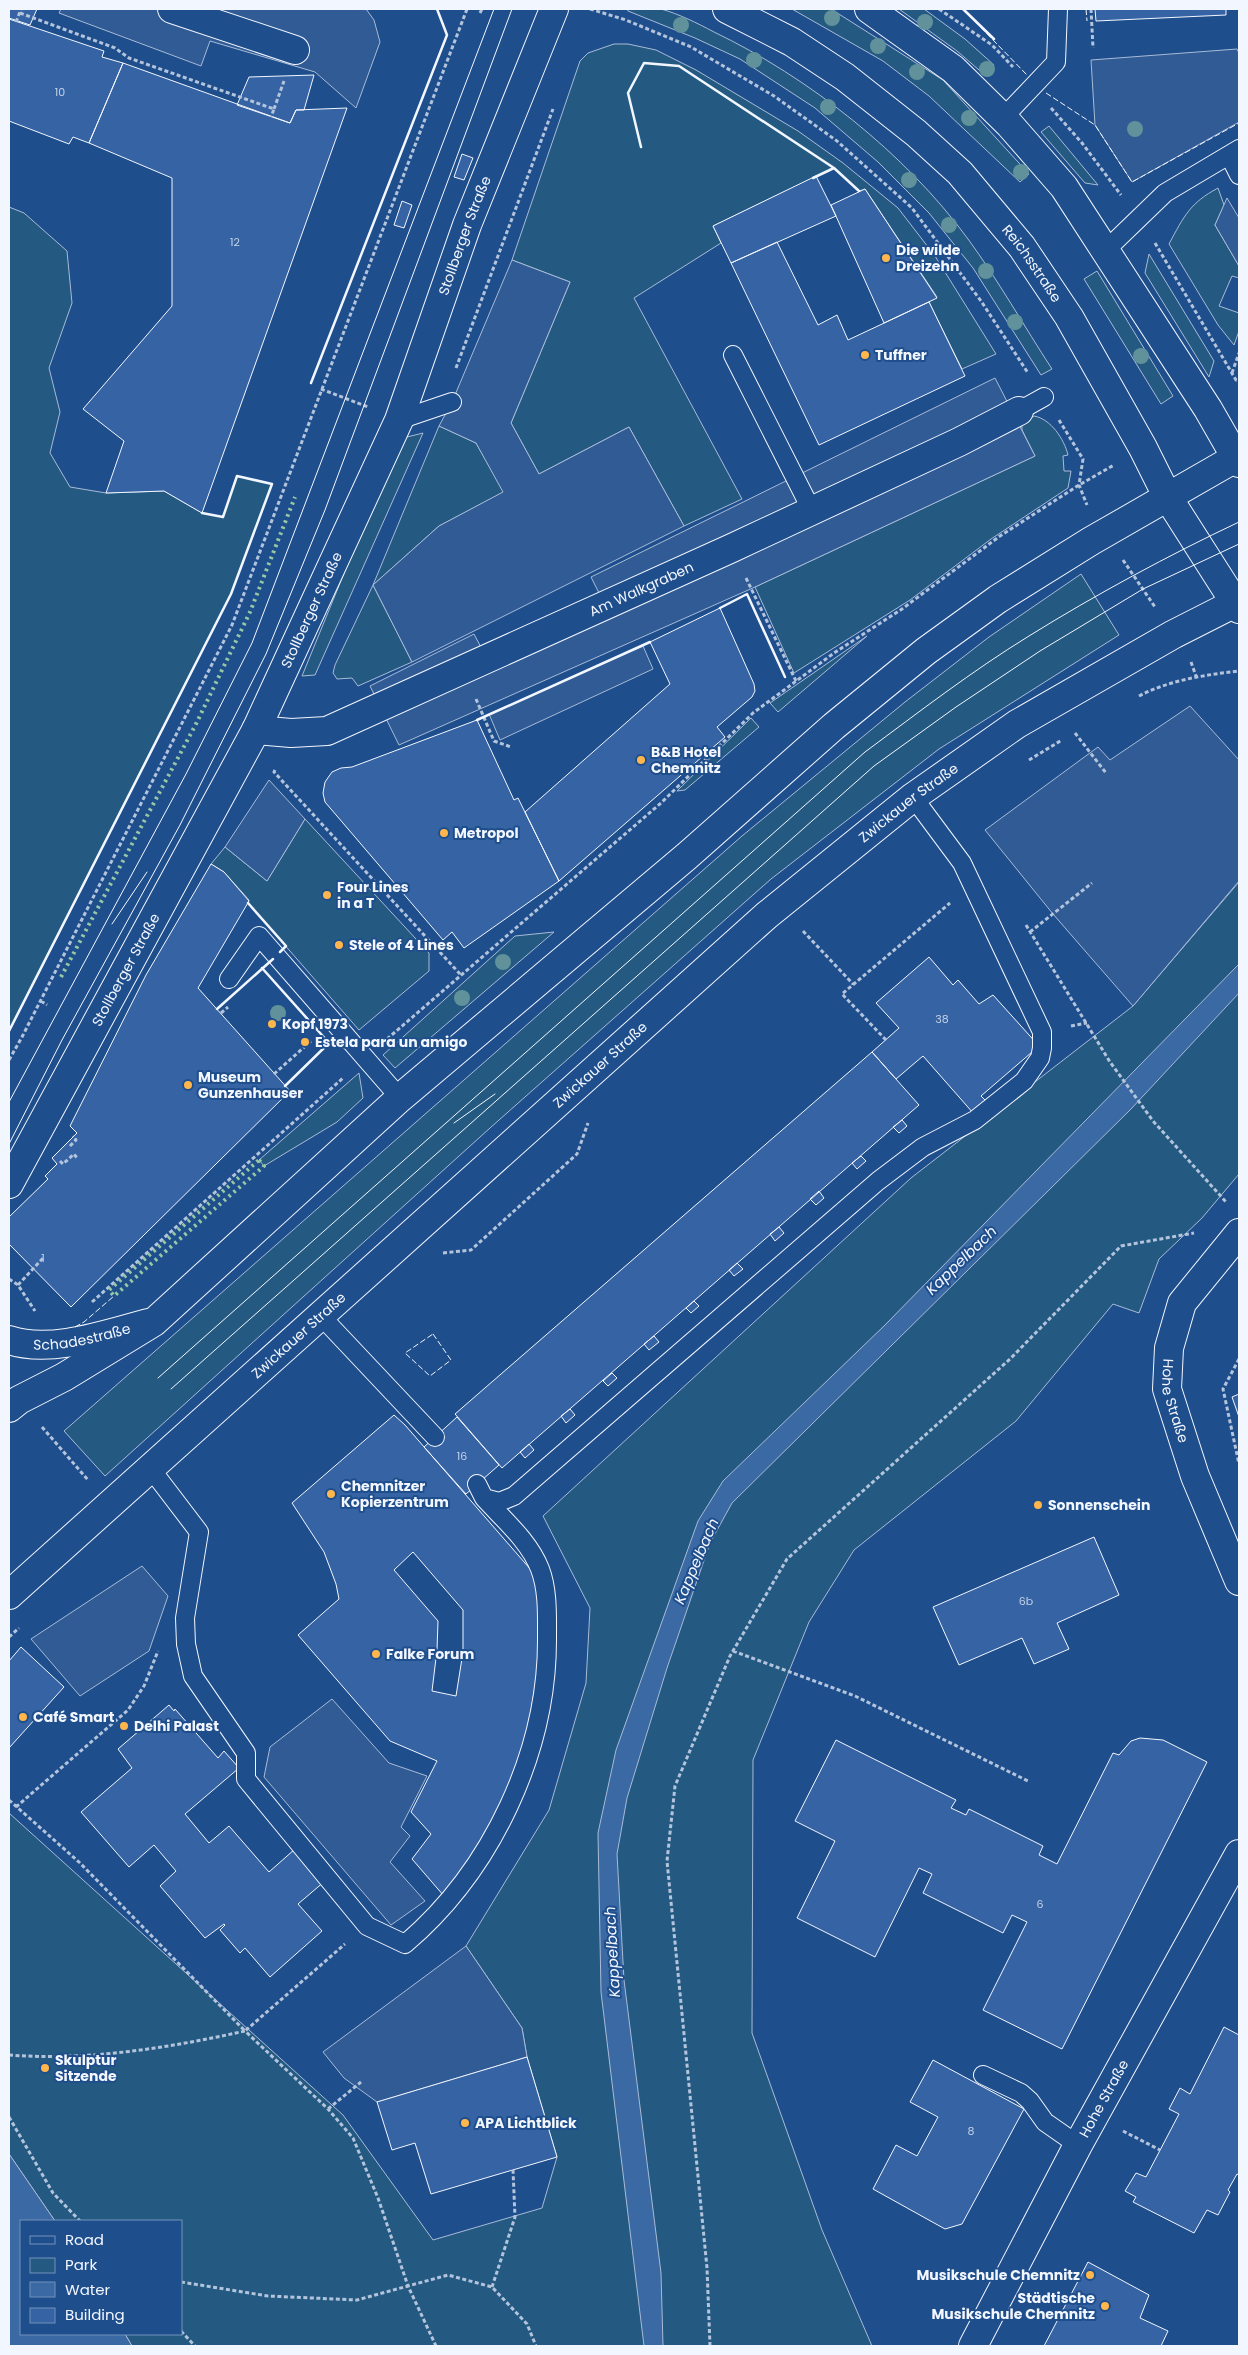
<svg xmlns="http://www.w3.org/2000/svg" width="1248" height="2355" viewBox="0 0 1248 2355" font-family="Poppins,sans-serif">
	<style>
		.green { fill: #245a82; stroke: #a8bbd7 }
		.parking { fill: #305b95; stroke: #a8bbd7 }
		.water { fill: #3b69a3; stroke: #a8bbd7 }
		.building { fill: #3563a3; stroke: #f2f6ff; fill-rule: evenodd }
		.lines { fill: none; stroke-linecap: round; stroke-linejoin: round }
		.lane-casing { stroke: #f2f6ff; stroke-width: 20 }
		.street-casing { stroke: #f2f6ff; stroke-width: 30 }
		.primary-casing { stroke: #f2f6ff; stroke-width: 30 }
		.path { stroke: #b3c4dc; stroke-width: 3; stroke-dasharray: 4 2.5; stroke-linecap: butt }
		.lane { stroke: #1f4e8c; stroke-width: 18 }
		.street { stroke: #1f4e8c; stroke-width: 28 }
		.primary { stroke: #1f4e8c; stroke-width: 28 }
		.tram { stroke: #f2f6ff; stroke-width: 1 }
		.hedge { stroke: #97c8a6; stroke-width: 4; stroke-dasharray: 2.5 4; stroke-linecap: butt }
		.fence { stroke: #f2f6ff; stroke-width: 1; stroke-dasharray: 6 2.5; stroke-linecap: butt }
		.wall { stroke: #f2f6ff; stroke-width: 2.5 }
		.tree { fill: #61919a }
		.poi-dot { fill: #ffb74d; stroke: #1f4e8c; stroke-width: 2 }
		.labels { text-anchor: middle; dominant-baseline: central; stroke-width: 4; stroke-linejoin: round; paint-order: stroke }
		.number-label { font-size: 11px; fill: #c3d1e8 }
		.street-label { font-size: 14px; fill: #f2f6ff; stroke: #1f4e8c }
		.poi-label { font-size: 14px; font-weight: bold; fill: #f2f6ff; stroke: #1f4e8c; text-anchor: start }
		.water-label { font-size: 15px; font-style: italic; fill: #f2f6ff; stroke: #1f4e8c }
	</style>
	<rect width="100%" height="100%" fill="#1f4e8c"/>
	<path class="green" d="M627 9C638 9 651 7 661 9 679 14 697 23 714 32 808 77 905 153 968 239 998 280 1024 326 1052 369L1041 375 973 268 929 213 878 162 815 108 740 59 695 38 628 11Z
		M792 9H831L943 80 1029 174 1020 182 929 96 883 61Z
		M899 9H924L965 39 994 65 986 76 957 51Z
		M614 44H628L656 50 696 70 798 131 843 163 898 208 935 256 996 354 962 369 929 302 937 297 865 189 859 191 834 168 713 226 721 243 634 298 742 499 684 526 629 427 539 474 511 423 570 282 512 260 580 61 588 53Z
		M1049 126 1098 185 1085 183 1041 132Z
		M1218 188 1224 205 1215 225 1239 266V278L1232 276 1219 306 1239 313V331L1234 345 1218 325 1169 244C1184 216 1190 203 1218 188Z
		M9 207 24 213 67 251 72 303 49 368 60 412 50 453 70 487 106 493 164 491 202 513 223 517 237 476 272 484 231 594 9 1032Z
		M1149 254 1214 361 1209 377 1145 273Z
		M1097 271 1173 396 1161 404 1084 279Z
		M1034 416C1051 419 1064 439 1068 455L1063 456 1064 471H1071L1068 488 991 539 910 600 794 673 755 587 1035 456 1022 430V424Z
		M439 426 476 443 504 492 439 526 373 585 412 662 358 686 352 678 337 679 333 673 335 665 373 585Z
		M423 433 315 675 302 676 399 439Z
		M1081 574 1119 635 939 749 771 879 490 1128 105 1476 64 1431 742 836 905 702 989 637Z
		M867 636 778 712 770 703Z
		M751 718 759 727 685 790 677 791Z
		M305 819 429 953V971L359 1030 248 903 249 900 224 872 211 864 225 847 267 881Z
		M1239 882V1174L1202 1218 1159 1259 1139 1313 1113 1304 1016 1421 854 1550 809 1622 753 1760 752 2033 822 2230 872 2346H132L125 2334H181V2221H55L9 2154V1813L343 2115 433 2240 542 2208 557 2157 527 2057 522 2028 466 1946 549 1810 586 1683 590 1608 543 1516 911 1178 1133 1006Z
		M554 932 395 1068 383 1055 515 936Z
		M359 1073 363 1098 337 1122 264 1166 259 1160Z"/>
	<path class="parking" d="M61 9H366L374 20 380 42 356 108 315 72 210 41 201 66 59 13Z
		M1237 49 1239 53V122L1132 182 1095 125 1091 60Z
		M1227 198 1239 218V266L1215 225Z
		M512 260 570 282 511 423 539 474 629 427 684 526 412 662 373 585 439 526 503 492 476 443 439 426 452 402Z
		M995 378 1035 456 755 587 399 745 370 686 474 634 485 655 603 601 591 577Z
		M643 646 653 669 500 740 489 714Z
		M1190 706 1239 760V881L1133 1006 1053 914 985 830 1098 747 1110 760Z
		M269 780 305 819 267 881 225 847Z
		M142 1566 168 1596 149 1651 80 1696 31 1639Z
		M332 1699 389 1763 427 1776 401 1827 410 1836 390 1862 425 1901 391 1925 264 1777 270 1747Z
		M466 1946 522 2028 527 2057 377 2102 344 2078 323 2052Z"/>
	<path class="water" d="M1239 964V993L1131 1109 732 1503 710 1543 667 1668 627 1798 617 1854 624 1980 661 2273 663 2346H644L601 1992 598 1833 616 1750 698 1521 723 1481 885 1325Z
		M9 2154 55 2221H21V2334H125L132 2346H9Z"/>
	<path class="building" d="M9 9H37L30 25 9 18Z
		M1095 9H1226V15L1096 21Z
		M9 19 104 51 102 57 123 63 89 143 73 137 69 144 9 121Z
		M123 63 290 123 296 110 347 108 202 513 164 491 106 493 124 441 83 409 172 306V178L89 143Z
		M314 75 304 110H296L290 123 237 105 249 77Z
		M462 154 473 158 464 180 454 177Z
		M816 176 836 216 731 263 713 226Z
		M865 189 937 298 884 323 831 205Z
		M402 201 412 205 404 228 394 225Z
		M777 242 818 325 837 315 848 340 929 302 965 376 819 445 731 263Z
		M720 608 754 684 755 691 752 697 717 727 725 737 559 881 525 812 670 684 650 642Z
		M477 720 514 800 518 798 559 881 464 948 452 932 443 940 325 802 323 793 325 782 332 772 341 768 352 767Z
		M211 864 224 872 249 901 198 988 290 1091 71 1307 9 1244V1217L48 1179 45 1176 57 1164 52 1158 77 1133 70 1126 146 975Z
		M929 957 953 985 958 980 979 1004 993 995 1039 1046 981 1096 987 1102 974 1114 923 1056 896 1079 872 1052 899 1028 876 1003Z
		M872 1052 919 1105 502 1468 455 1414Z
		M902 1120 907 1126 899 1133 893 1127Z
		M861 1156 866 1161 857 1169 852 1163Z
		M819 1191 824 1198 816 1205 810 1199Z
		M779 1227 784 1233 775 1241 770 1234Z
		M737 1263 743 1269 734 1276 729 1270Z
		M694 1301 699 1306 691 1313 686 1308Z
		M654 1336 659 1342 649 1350 644 1344Z
		M612 1373 617 1378 608 1386 603 1381Z
		M1239 1394V1417L1232 1397Z
		M570 1409 575 1415 566 1423 561 1416Z
		M394 1415 405 1425 538 1578 540 1657 527 1735 502 1807 464 1873 444 1896 412 1859 431 1834 411 1812 437 1761 390 1741 298 1635 339 1599 336 1584 324 1552 292 1503ZM413 1552 463 1610V1652L456 1696 432 1691 437 1650 438 1621 394 1570Z
		M457 1417 499 1465 466 1494 424 1447Z
		M529 1444 534 1450 525 1458 520 1452Z
		M1094 1537 1119 1595 1057 1623 1069 1649 1034 1664 1022 1638 959 1665 933 1607Z
		M21 1647 64 1687 9 1748V1661Z
		M169 1705 174 1711 175 1709 218 1758 224 1751 239 1768 185 1814 209 1843 229 1826 269 1872 295 1849 325 1881 298 1904 322 1931 270 1977 245 1948 240 1953 220 1930 225 1925 224 1924 205 1938 160 1886 176 1871 154 1845 129 1867 81 1812 132 1768 118 1749Z
		M1140 1738 1163 1740 1207 1762 1062 2049 983 2010 1027 1922 1012 1915 1003 1933 923 1893 932 1874 919 1868 875 1957 797 1918 835 1841 795 1821 836 1740 956 1800 951 1808 966 1815 969 1809 1043 1846 1039 1855 1057 1864 1113 1753 1119 1755 1131 1741Z
		M1224 2027 1239 2035V2175L1237 2174 1228 2190 1230 2192 1218 2215 1207 2210 1194 2233 1133 2202 1136 2197 1125 2191 1136 2173 1146 2177 1179 2114 1169 2109 1180 2088 1190 2094Z
		M527 2057 557 2157 431 2194 415 2143 392 2150 377 2102Z
		M933 2060 1024 2109 962 2224 945 2229 873 2189 896 2145 917 2156 938 2117 910 2102Z
		M1088 2262 1149 2295 1140 2318 1168 2331 1161 2346H1044Z"/>
	<g class="lines">
		<defs>
			<path id="lane" d="M1003 118 1056 62 1058 9
				M1229 155 1239 175
				M1106 250 1165 193 1239 149
				M733 355 812 511
				M1019 411 1044 397
				M399 420 452 402
				M229 979 259 936 400 1098
				M320 1315 435 1437
				M151 1469 199 1532 185 1618 186 1644 193 1676 246 1753V1779L367 1926 405 1944C492 1870 548 1751 547 1637 547 1615 548 1590 540 1569 529 1541 504 1520 484 1498
				M477 1484 484 1498 499 1502 514 1496 878 1181 923 1147 975 1120 1024 1081 1040 1058 1042 1048V1032L962 863 913 797
				M983 2075 1021 2093 1030 2101 1045 2122 1078 2145"/>
			<g id="street">
				<path d="M172 9 295 50"/>
				<path id="s1" d="M256 730 291 733 327 731 732 548 959 442 1019 411"/>
				<path id="s2" d="M9 1184 256 730 399 420 467 225 554 9"/>
				<path id="s3" d="M1239 1233 1182 1303 1169 1348 1167 1389 1195 1476 1239 1581"/>
				<path id="s4" d="M9 1340C51 1354 106 1334 148 1323"/>
				<path id="s5" d="M973 2346 1078 2145 1239 1854"/>
			</g>
			<g id="primary">
				<path id="s6" d="M727 9 792 42 845 77 916 133 960 173 1022 247 1069 317 1143 448 1167 496 1239 609"/>
				<path d="M869 9 953 69 1009 124 1064 187 1208 409 1239 463"/>
				<path d="M9 1408 19 1400 64 1377 154 1322 400 1098 687 856 834 726 926 651 998 599 1091 541 1239 456"/>
				<path id="s7" d="M9 1595 767 915 913 797 1017 724 1174 634 1239 601"/>
			</g>
		</defs>
		<use href="#lane" class="lane-casing"/>
		<use href="#street" class="street-casing"/>
		<use href="#primary" class="primary-casing"/>
		<path class="path" d="M590 9 626 20 691 47 774 96 837 141 912 208 981 301 1028 373
			M939 9 992 45 1013 67
			M1091 9 1093 48
			M20 13 115 48 129 58 274 109 271 117
			M480 13 482 9
			M16 22 21 9
			M1051 108 1082 143 1121 195
			M274 109 284 81
			M1155 243 1236 380 1239 381
			M456 368 553 109
			M1232 373 1239 353
			M321 389 368 407
			M1059 420 1083 459 1079 485 1087 505
			M1123 560 1155 607
			M746 578 796 681
			M1191 662 1196 676
			M1139 696C1170 680 1204 675 1239 671
			M476 699 494 741 511 747
			M1075 733 1106 773
			M1029 760 1062 740
			M275 770 274 772 460 974
			M1026 925 1110 1062 1153 1121 1227 1203
			M803 931 853 984
			M1030 932 1092 883
			M41 1001 47 1005
			M221 1013 228 1007
			M1071 1026 1087 1023
			M387 1039 661 803 753 713 834 653 902 609 1000 536 1079 485 1114 465
			M886 1040 842 994 950 903
			M9 1060 22 1037 232 625 467 9
			M274 1074 311 1041
			M70 1146 76 1140 73 1136
			M60 1161 63 1164 74 1154 77 1158
			M443 1253 471 1250 577 1154 588 1123
			M9 1279 18 1285 35 1311
			M18 1285 43 1258
			M92 1302 343 1078
			M1239 1359 1223 1389 1239 1464
			M42 1427 88 1480
			M9 1637 19 1628
			M733 1651 855 1696 1030 1782
			M9 1800 80 1863 245 2031 345 1944
			M16 1807 128 1710 144 1686 158 1651
			M9 2055C88 2061 168 2048 245 2031L328 2109 353 2138 378 2198 408 2286 448 2275 492 2287 527 2324 536 2346
			M328 2109 361 2082
			M9 2117 53 2193 80 2221
			M1123 2131 1160 2150
			M181 2282 268 2296 357 2300 408 2286 436 2346
			M492 2287 515 2217 513 2170
			M181 2331 195 2346
			M710 2346 707 2268 667 1861 675 1786 730 1656 787 1559 1010 1359 1121 1246 1194 1233"/>
		<use href="#lane" class="lane"/>
		<use href="#street" class="street"/>
		<use href="#primary" class="primary"/>
		<path class="tram" d="M112 924 147 872
			M9 1102 186 774 252 643 494 9
			M454 1123 495 1094
			M9 1144 62 1040 180 825 266 654 325 510 512 9
			M158 1378 865 752C919 712 972 671 1029 636 1095 595 1169 555 1239 522
			M171 1389 874 766 956 707 1040 651 1143 589 1239 544"/>
		<path class="hedge" d="M61 977 196 724 250 612 295 497
			M259 1160 264 1166 114 1296 109 1290Z"/>
		<path class="fence" d="M963 9 1027 75
			M1086 9 1087 21
			M1046 93 1095 125 1132 182 1239 123
			M75 1327 84 1322 114 1296
			M433 1334 451 1360 430 1376 405 1353Z"/>
		<path class="wall" d="M963 9 994 39
			M641 147 628 93 644 63 679 66 834 168
			M813 178 834 168 859 191
			M311 383 447 35 437 9
			M720 608 747 594 785 677
			M477 720 650 642
			M248 903 286 946 280 952
			M262 968 329 1043 285 1086
			M217 1009 273 959
			M9 1031 231 594 272 484 237 476 223 517 202 513"/>
	</g>
	<g class="tree">
		<circle cx="832" cy="18" r="8"/>
		<circle cx="925" cy="22" r="8"/>
		<circle cx="681" cy="25" r="8"/>
		<circle cx="878" cy="46" r="8"/>
		<circle cx="754" cy="60" r="8"/>
		<circle cx="987" cy="69" r="8"/>
		<circle cx="917" cy="72" r="8"/>
		<circle cx="828" cy="107" r="8"/>
		<circle cx="969" cy="118" r="8"/>
		<circle cx="1135" cy="129" r="8"/>
		<circle cx="1021" cy="172" r="8"/>
		<circle cx="909" cy="180" r="8"/>
		<circle cx="949" cy="225" r="8"/>
		<circle cx="986" cy="271" r="8"/>
		<circle cx="1015" cy="322" r="8"/>
		<circle cx="1141" cy="356" r="8"/>
		<circle cx="503" cy="962" r="8"/>
		<circle cx="462" cy="998" r="8"/>
		<circle cx="278" cy="1013" r="8"/>
	</g>
	<g class="poi-dot">
		<circle cx="886" cy="258" r="5"/>
		<circle cx="865" cy="355" r="5"/>
		<circle cx="641" cy="760" r="5"/>
		<circle cx="444" cy="833" r="5"/>
		<circle cx="327" cy="895" r="5"/>
		<circle cx="339" cy="945" r="5"/>
		<circle cx="272" cy="1024" r="5"/>
		<circle cx="305" cy="1042" r="5"/>
		<circle cx="188" cy="1085" r="5"/>
		<circle cx="331" cy="1494" r="5"/>
		<circle cx="1038" cy="1505" r="5"/>
		<circle cx="376" cy="1654" r="5"/>
		<circle cx="23" cy="1717" r="5"/>
		<circle cx="124" cy="1726" r="5"/>
		<circle cx="45" cy="2068" r="5"/>
		<circle cx="465" cy="2123" r="5"/>
		<circle cx="1090" cy="2275" r="5"/>
		<circle cx="1105" cy="2306" r="5"/>
	</g>
	<g class="labels">
		<g class="number-label">
			<text x="60" y="92">10</text>
			<text x="235" y="242">12</text>
			<text x="942" y="1019">38</text>
			<text x="43" y="1258">1</text>
			<text x="462" y="1456">16</text>
			<text x="1026" y="1601">6b</text>
			<text x="1040" y="1904">6</text>
			<text x="971" y="2131">8</text>
		</g>
		<g class="street-label">
			<text stroke="none"><textPath href="#s2" startOffset="1054">Stollberger Straße</textPath></text>
			<text stroke="none"><textPath href="#s6" startOffset="402">Reichsstraße</textPath></text>
			<text stroke="none"><textPath href="#s1" startOffset="416">Am Walkgraben</textPath></text>
			<text stroke="none"><textPath href="#s2" startOffset="649">Stollberger Straße</textPath></text>
			<text stroke="none"><textPath href="#s7" startOffset="1199">Zwickauer Straße</textPath></text>
			<text stroke="none"><textPath href="#s2" startOffset="244">Stollberger Straße</textPath></text>
			<text stroke="none"><textPath href="#s7" startOffset="794">Zwickauer Straße</textPath></text>
			<text stroke="none"><textPath href="#s4" startOffset="74">Schadestraße</textPath></text>
			<text stroke="none"><textPath href="#s7" startOffset="389">Zwickauer Straße</textPath></text>
			<text stroke="none"><textPath href="#s3" startOffset="191">Hohe Straße</textPath></text>
			<text stroke="none"><textPath href="#s5" startOffset="280">Hohe Straße</textPath></text>
		</g>
		<g class="poi-label">
			<text x="896" y="250">Die wilde<tspan x="896" dy="16">Dreizehn</tspan></text>
			<text x="875" y="355">Tuffner</text>
			<text x="651" y="752">B&amp;B Hotel<tspan x="651" dy="16">Chemnitz</tspan></text>
			<text x="454" y="833">Metropol</text>
			<text x="337" y="887">Four Lines<tspan x="337" dy="16">in a T</tspan></text>
			<text x="349" y="945">Stele of 4 Lines</text>
			<text x="282" y="1024">Kopf 1973</text>
			<text x="315" y="1042">Estela para un amigo</text>
			<text x="198" y="1077">Museum<tspan x="198" dy="16">Gunzenhauser</tspan></text>
			<text x="341" y="1486">Chemnitzer<tspan x="341" dy="16">Kopierzentrum</tspan></text>
			<text x="1048" y="1505">Sonnenschein</text>
			<text x="386" y="1654">Falke Forum</text>
			<text x="33" y="1717">Café Smart</text>
			<text x="134" y="1726">Delhi Palast</text>
			<text x="55" y="2060">Skulptur<tspan x="55" dy="16">Sitzende</tspan></text>
			<text x="475" y="2123">APA Lichtblick</text>
			<text x="1080" y="2275" text-anchor="end">Musikschule Chemnitz</text>
			<text x="1095" y="2298" text-anchor="end">Städtische<tspan x="1095" dy="16">Musikschule Chemnitz</tspan></text>
		</g>
		<g class="water-label">
			<text transform="translate(961 1260) rotate(-44)">Kappelbach</text>
			<text transform="translate(696 1561) rotate(-67)">Kappelbach</text>
			<text transform="translate(612 1952) rotate(-93)">Kappelbach</text>
		</g>
	</g>
	<rect width="1248" height="2355" fill="none" stroke="#f2f6ff" stroke-width="20"/>
	<rect x="20" y="2220" width="162" height="115" fill="#1f4e8c" stroke="#7391ba"/>
	<rect x="30" y="2236" width="25" height="8" fill="#1f4e8c" stroke="#7391ba"/>
	<text x="65" y="2245" font-size="15" fill="#f2f6ff">Road</text>
	<rect x="30" y="2258" width="25" height="15" fill="#245a82" stroke="#7391ba"/>
	<text x="65" y="2270" font-size="15" fill="#f2f6ff">Park</text>
	<rect x="30" y="2282" width="25" height="15" fill="#3b69a3" stroke="#7391ba"/>
	<text x="65" y="2295" font-size="15" fill="#f2f6ff">Water</text>
	<rect x="30" y="2308" width="25" height="15" fill="#3563a3" stroke="#7391ba"/>
	<text x="65" y="2320" font-size="15" fill="#f2f6ff">Building</text>
</svg>
